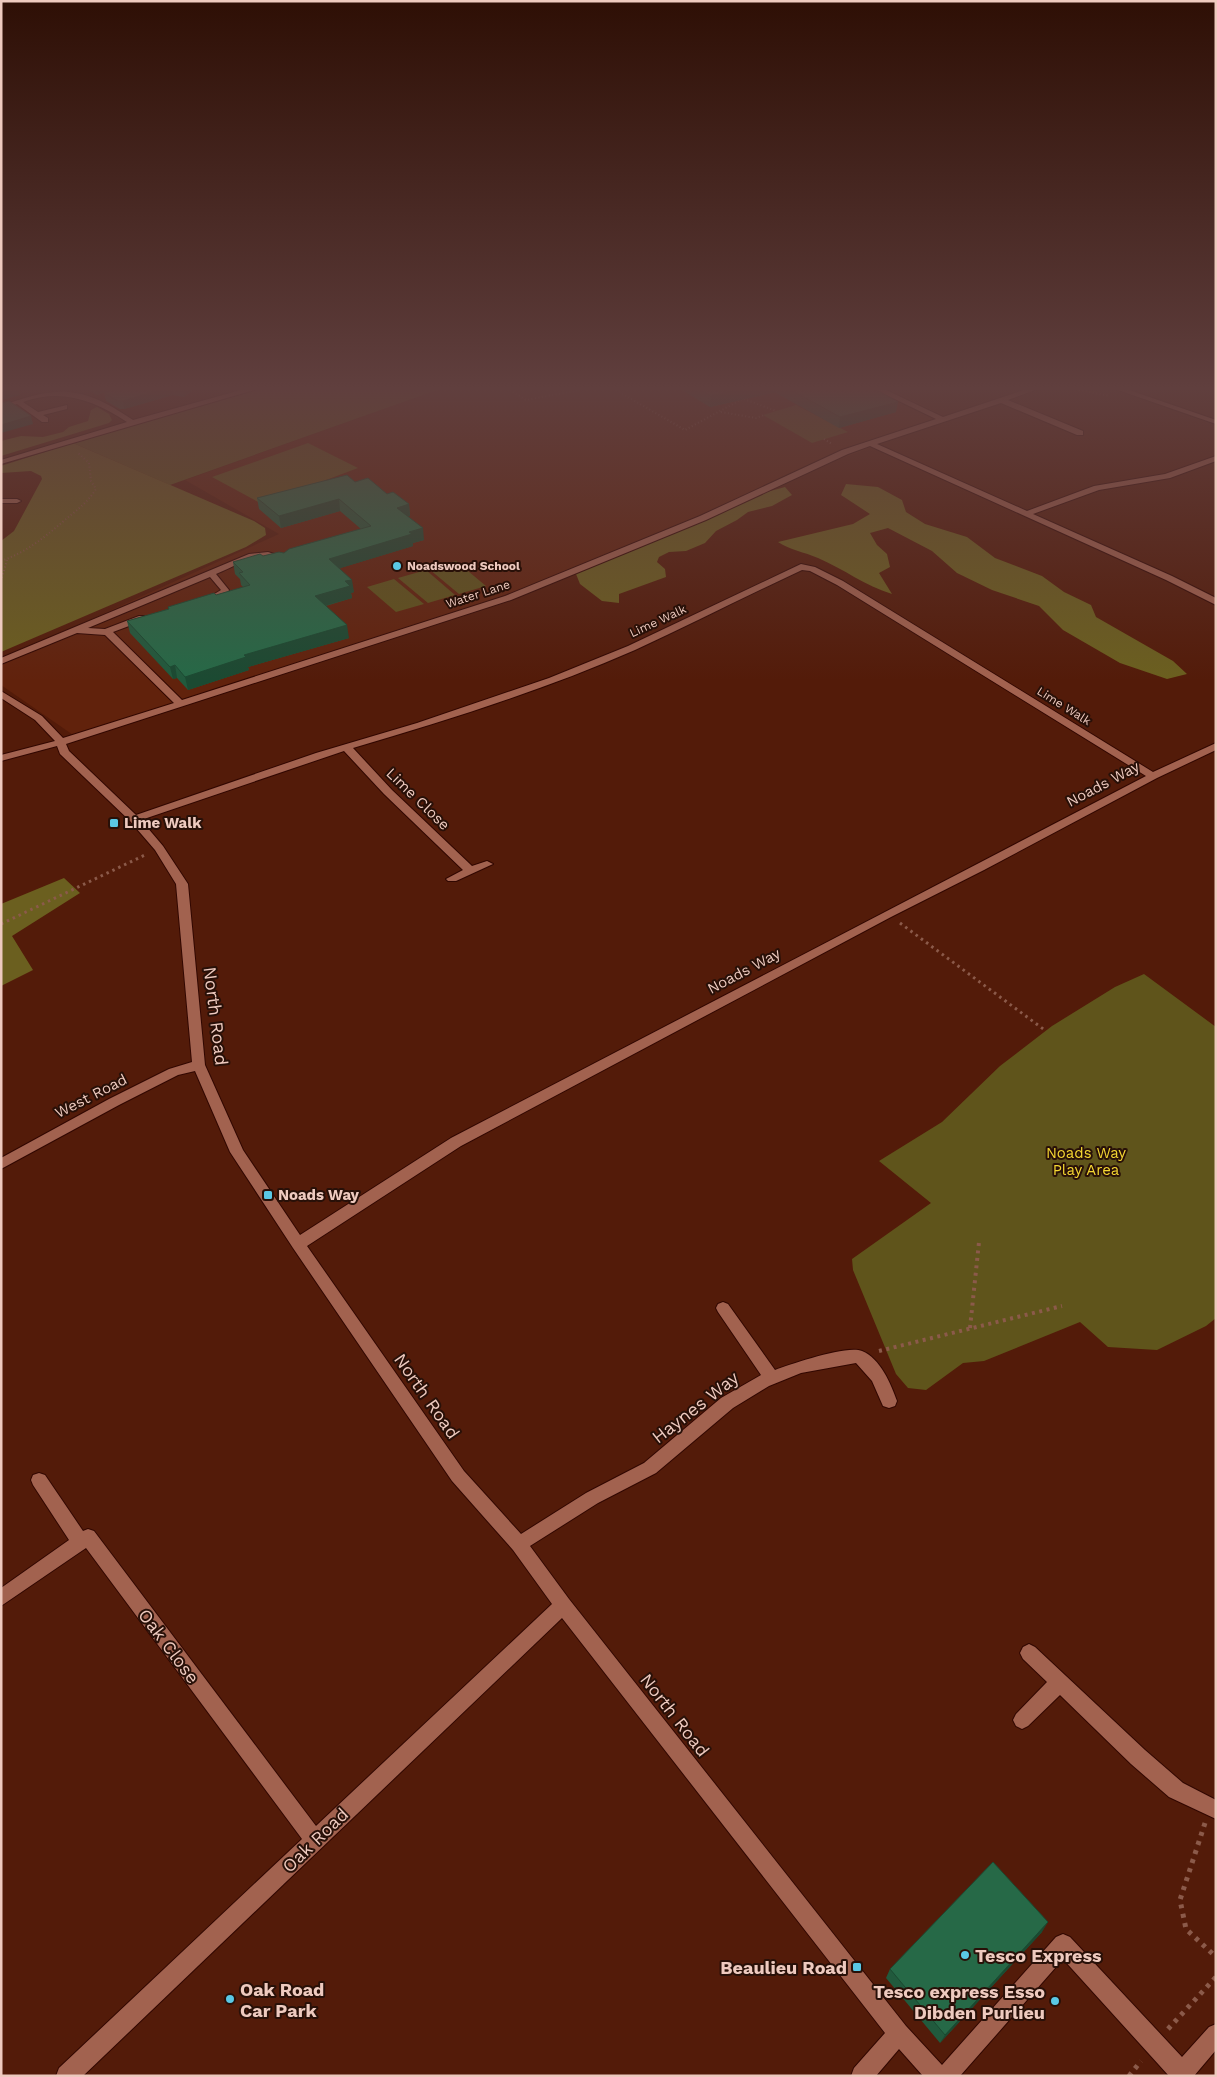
<svg xmlns="http://www.w3.org/2000/svg" width="1217" height="2077" viewBox="0 0 1217 2077" font-family="'Work Sans',sans-serif">
	<style>
		.built { fill: #61220c }
		.green { fill: #5f541b }
		.forest { fill: #6b5f1f }
		.lines { fill: none; stroke-linecap: round; stroke-linejoin: round }
		.minor-casing { stroke: #310700; stroke-width: 2 }
		.path-far3 { stroke: #8b5a4a; stroke-width: 2; stroke-dasharray: 1 2.5; stroke-linecap: butt }
		.path-far2 { stroke: #8b5a4a; stroke-width: 3; stroke-dasharray: 2.5 4; stroke-linecap: butt }
		.path-far1 { stroke: #8b5a4a; stroke-width: 4; stroke-dasharray: 3 4.5; stroke-linecap: butt }
		.path { stroke: #8b5a4a; stroke-width: 5; stroke-dasharray: 4 5.5; stroke-linecap: butt }
		.minor { fill: #a2624f; fill-rule: evenodd }
		.wall { fill: #215a3d }
		.shaded-wall { fill: #1b4a32 }
		.building { fill: #266947; stroke: #1b4a32 }
		.poi-dot { fill: #5ac8e5; stroke: #281008; stroke-width: 2 }
		.labels { text-anchor: middle; dominant-baseline: central; stroke-width: 4; stroke-linejoin: round; paint-order: stroke }
		.far-poi-label { font-size: 12px; font-weight: bold; fill: #eecabf; stroke: #281008; text-anchor: start }
		.far-street-label { font-size: 12px; fill: #eecabf; stroke: #281008 }
		.street-label { font-size: 15px; fill: #eecabf; stroke: #281008 }
		.poi-label { font-size: 15px; font-weight: bold; fill: #eecabf; stroke: #281008; text-anchor: start }
		.park-label { font-size: 15px; fill: #f5d732; stroke: #281008 }
		.near-street-label { font-size: 18px; fill: #eecabf; stroke: #281008 }
		.near-poi-label { font-size: 18px; font-weight: bold; fill: #eecabf; stroke: #281008; text-anchor: start }
	</style>
	<rect width="100%" height="100%" fill="#531b09"/>
	<path class="built" d="M437 390H892L949 418 782 481 508 598 76 737 1 685V660L279 534 185 480Z"/>
	<path class="green" d="M259 390H437L170 485 73 443 159 417Z
		M796 405 848 432 812 443 763 415Z
		M308 443 358 468 262 504 212 477Z
		M456 561 486 586 459 594 429 569Z
		M426 570 455 595 428 603 398 578Z
		M394 579 424 604 396 612 367 587Z
		M1144 974 1216 1027V1318L1206 1326 1157 1350 1108 1347 1080 1322 984 1361 963 1363 926 1390 908 1388 896 1374 853 1270 852 1259 931 1203 879 1161 942 1122 1000 1066 1052 1026 1115 987Z"/>
	<path class="forest" d="M97 407 109 414 112 420 109 423 1 456V441L21 436 43 437 63 432 69 427 88 421 91 410Z
		M73 443 254 521 265 528 266 535 246 547 1 652V541L14 531 42 479 41 476 31 471 1 473V466Z
		M846 484 878 487 902 500 906 512 925 524 967 537 995 558 1042 576 1064 592 1091 605 1096 617 1173 661 1187 674 1167 679 1120 663 1063 630 1039 606 992 590 957 573 932 551 888 528 870 533 877 545 887 554 890 567 879 573 892 594C865 586 844 569 818 558 804 552 790 550 778 542L853 524 870 514 841 495Z
		M785 487 792 495 772 506 748 512 737 520 716 531 705 543 686 551 669 552 659 557 657 562 665 569 666 577 619 594V603L602 601 580 584 574 569 763 493Z
		M64 878 80 893 12 936 33 970 1 986V904Z"/>
	<g class="lines">
		<defs>
			<path id="minor" d="M241 390H254L1 464V460L127 422C94 400 61 388 23 402L38 412 67 405V409L43 415 48 418V422H42L17 404 1 410V406C58 385 82 385 133 420Z
				M876 390H886L943 417 1024 390H1035L1008 400 1083 431V435H1077L1001 403 877 444 1027 511 1094 486 1165 474 1216 456V461L1170 478 1099 490 1033 514 1172 576 1216 598V605L1166 580 870 446 848 454 706 520 511 600 66 744 69 751 136 815 316 753 417 723 549 678 628 646 801 564 815 567 843 581 1153 772 1216 743V750L1157 778 984 870 891 917 461 1146 307 1246 464 1471 521 1534 586 1493 644 1463 721 1398 761 1375 718 1312 716 1308 718 1304 723 1302 728 1304 775 1370C792 1364 846 1345 862 1351 880 1358 891 1384 897 1401L895 1406 889 1408 883 1406 872 1381 856 1363 801 1373 769 1386 733 1408 656 1473 598 1503 530 1546 569 1599 906 2026 942 2065 1056 1937 1063 1934 1070 1937 1182 2057 1209 2027 1216 2024V2050L1194 2076H1169L1063 1959 960 2076H923L899 2049 876 2076H851L854 2068 885 2033 562 1618 83 2076H56L59 2068 302 1839 86 1548 1 1606V1588L69 1540 33 1485 31 1480 33 1475 39 1473 45 1475 83 1531 88 1529 94 1531 316 1826 552 1604 513 1550 452 1481 293 1248 230 1152 195 1071 178 1075 119 1105 1 1169V1158L109 1099 169 1069 192 1062 176 884 155 850 130 821 60 754 57 746 1 761V755L55 741 35 720 1 698V691L42 716 63 738 174 703 105 635 77 633 1 664V658L249 554 268 552 286 558 287 560 283 563C252 553 244 562 216 574L229 590 227 595 210 602 206 599 221 590 210 577 88 628 105 629 139 616H145V620L113 632 182 700 505 596 700 516 842 450 936 419ZM802 570 810 571 837 585 1146 776 451 1138 300 1235 243 1150 205 1065 188 884 163 846 141 820 344 751 384 794 463 870 446 879 448 881H456L493 864 487 861 472 866 392 790 353 748C448 720 544 690 635 650 691 624 746 596 802 570Z
				M1118 390H1129L1216 420V424Z
				M1 499H17L21 501 17 503H1Z
				M1029 1644 1035 1647 1145 1750 1183 1783 1216 1800V1819L1169 1797 1131 1764 1060 1695 1028 1726 1022 1729 1016 1726 1013 1720 1016 1714 1047 1682 1023 1659 1020 1653 1023 1647Z"/>
		</defs>
		<use href="#minor" class="minor-casing"/>
		<path class="path-far3" d="M510 390 526 400 580 390
			M616 390 685 430 744 398
			M1079 390 1110 396
			M744 399 776 411
			M721 412 756 418 764 415
			M824 439 832 444
			M1 561C27 552 45 537 66 519 77 510 88 502 96 489L91 481 89 463 77 452
			M1 581 7 560"/>
		<path class="path-far2" d="M900 923 1046 1031
			M1 924 147 854"/>
		<path class="path-far1" d="M970 1328 979 1242
			M879 1351 1062 1306"/>
		<path class="path" d="M1205 1823 1180 1900 1186 1929 1216 1957
			M1168 2029 1216 1977
			M1129 2076 1141 2061"/>
		<use href="#minor" class="minor"/>
	</g>
	<path class="wall" d="M89 390H111L97 395Z
		M112 390H193L184 397 173 395 124 409H120L106 401 104 393Z
		M682 390H877L896 412 839 428 776 393V392L710 407Z
		M355 482 387 494 409 504 410 516H408L424 540 413 543V546L340 568 354 592 351 593 352 598 326 606 349 638 248 667 249 670 188 690 177 678 173 679 130 633 127 621 168 609V607L216 595 243 587 241 585 240 579 235 574 233 562 263 556 284 553 361 529 340 511 281 528 259 509 257 498Z
		M1042 1932 940 2043 886 1978 890 1969Z"/>
	<path class="shaded-wall" d="M10 390H19L20 395 2 400 3 403 1 404V393Z
		M96 390H111L97 395Z
		M160 390H172L173 395 124 409 123 401Z
		M182 390H193L184 397Z
		M737 390H776V392L710 407 711 396Z
		M898 402 896 412 839 428 840 417Z
		M31 416 33 424 1 433V425Z
		M339 499 340 511 281 528 279 516Z
		M409 504 410 516 398 519 397 508Z
		M423 528 424 540 413 543V546L331 571 329 559Z
		M352 580 354 592 351 593 352 598 317 608 315 596 345 581Z
		M347 625 349 638 248 667 249 670 188 690 185 677 244 655Z
		M175 665 177 678 173 679 170 667Z
		M1048 1922 1042 1932 940 2043 945 2035Z"/>
	<path class="building" d="M1 390H10L1 393Z
		M112 390H160L123 401H118L104 393Z
		M700 390H737L711 396Z
		M791 390H877L898 402 840 417Z
		M9 401 31 416 1 425V403Z
		M347 475 355 482 368 478 387 494 393 492 409 504 397 508 423 528 409 532 412 534 329 559 352 580 345 581 350 586 315 596 347 625 244 655 246 657 185 677 175 665 170 667 127 621 169 609 168 607 214 593 216 595 250 585 239 573 243 572 233 562 260 554 263 556 279 552 284 553 289 549 371 526 339 499 279 516 257 498Z
		M993 1862 1048 1922 945 2035 890 1969Z"/>
	<linearGradient id="sky" x2="0" y2="1"><stop stop-color="#2e0f05"/><stop offset="0.57" stop-color="#603f3e"/><stop offset="1" stop-color="#603f3e" stop-opacity="0"/></linearGradient>
	<rect width="1217" height="681" fill="url(#sky)"/>
	<g class="poi-dot">
		<circle cx="397" cy="566" r="5"/>
		<rect x="109" y="818" width="10" height="10" rx="2.5"/>
		<rect x="263" y="1190" width="10" height="10" rx="2.5"/>
		<circle cx="965" cy="1955" r="5"/>
		<rect x="852" y="1962" width="10" height="10" rx="2.5"/>
		<circle cx="230" cy="1999" r="5"/>
		<circle cx="1055" cy="2001" r="5"/>
	</g>
	<g class="labels">
		<g class="far-poi-label">
			<text x="407" y="566">Noadswood School</text>
		</g>
		<g class="far-street-label">
			<text transform="translate(478 594) rotate(-18)">Water Lane</text>
			<text transform="translate(658 621) rotate(-25)">Lime Walk</text>
			<text transform="translate(1064 706) rotate(32)">Lime Walk</text>
		</g>
		<g class="street-label">
			<text transform="translate(1103 784) rotate(-28)">Noads Way</text>
			<text transform="translate(418 799) rotate(44)">Lime Close</text>
			<text transform="translate(744 971) rotate(-28)">Noads Way</text>
			<text transform="translate(91 1096) rotate(-27)">West Road</text>
		</g>
		<g class="poi-label">
			<text x="124" y="823">Lime Walk</text>
			<text x="278" y="1195">Noads Way</text>
		</g>
		<g class="park-label">
			<text x="1086" y="1153">Noads Way<tspan x="1086" dy="17">Play Area</tspan></text>
		</g>
		<g class="near-street-label">
			<text transform="translate(216 1016) rotate(83)">North Road</text>
			<text transform="translate(427 1396) rotate(55)">North Road</text>
			<text transform="translate(695 1407) rotate(-38)">Haynes Way</text>
			<text transform="translate(169 1646) rotate(53)">Oak Close</text>
			<text transform="translate(675 1715) rotate(52)">North Road</text>
			<text transform="translate(315 1840) rotate(-44)">Oak Road</text>
		</g>
		<g class="near-poi-label">
			<text x="975" y="1955">Tesco Express</text>
			<text x="847" y="1967" text-anchor="end">Beaulieu Road</text>
			<text x="240" y="1989">Oak Road<tspan x="240" dy="21">Car Park</tspan></text>
			<text x="1045" y="1991" text-anchor="end">Tesco express Esso<tspan x="1045" dy="21">Dibden Purlieu</tspan></text>
		</g>
	</g>
	<rect width="1217" height="2077" fill="none" stroke="#eecabf" stroke-width="5"/>
</svg>
